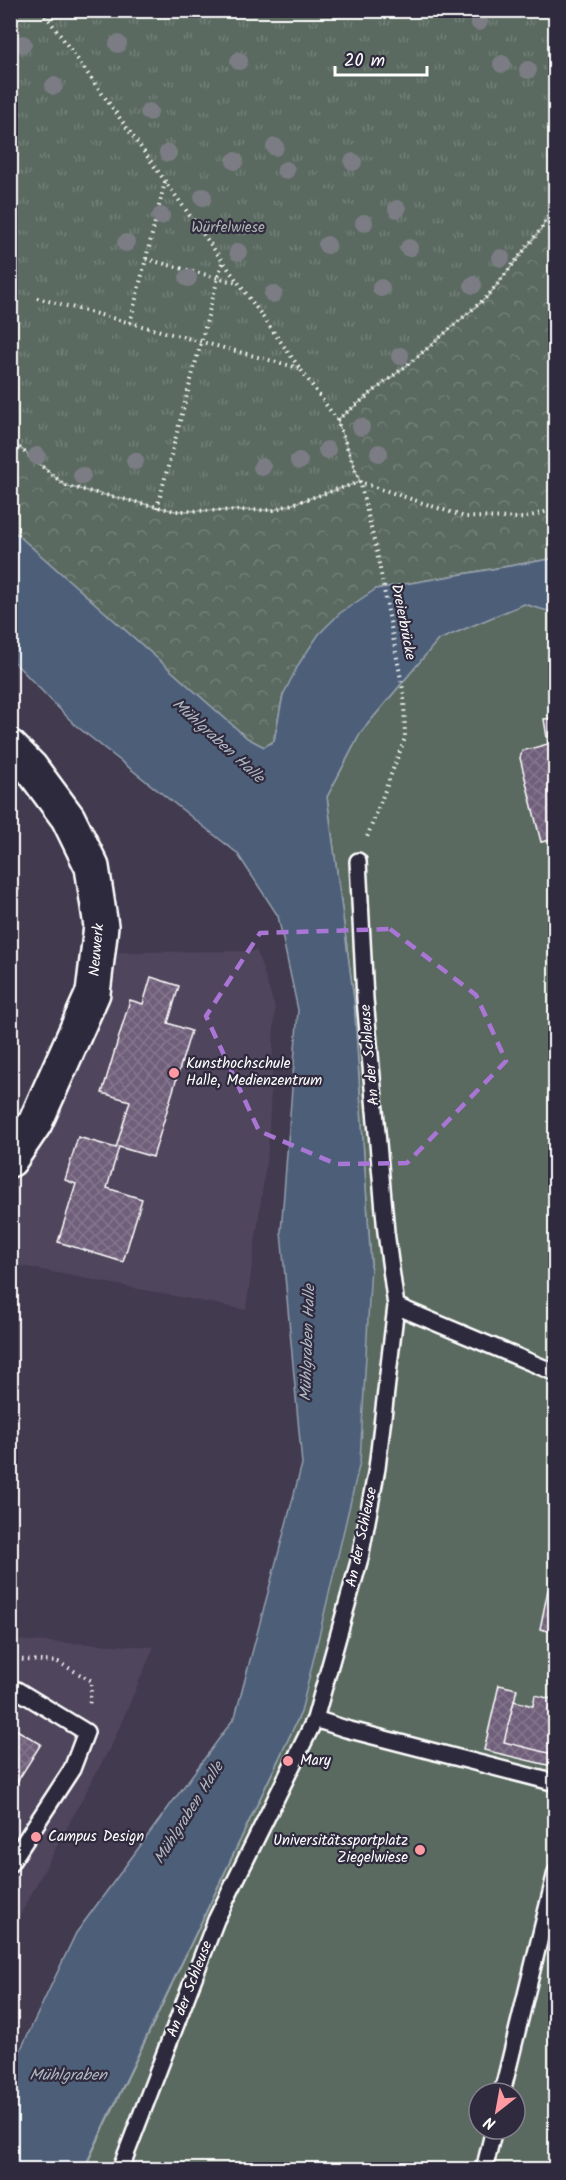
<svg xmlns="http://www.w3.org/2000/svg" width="566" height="2180" viewBox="0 0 566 2180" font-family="Kalam,sans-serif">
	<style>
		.built { fill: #50455c }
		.grass { fill: #5a6a61; stroke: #acb4b0; stroke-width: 1.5; fill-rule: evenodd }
		.forest { fill: url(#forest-crowns); stroke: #acb4b0; stroke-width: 1.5 }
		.park { fill: url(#park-tufts); stroke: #acb4b0; stroke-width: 1.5 }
		.water { fill: #4e5f78; stroke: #959fae; stroke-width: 1.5 }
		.building { fill: url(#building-cross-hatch); stroke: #fff; stroke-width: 1.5 }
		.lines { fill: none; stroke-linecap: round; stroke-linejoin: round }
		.service-casing { stroke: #fff; stroke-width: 20 }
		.tertiary-casing { stroke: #fff; stroke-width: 38 }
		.path { stroke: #fff; stroke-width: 4; stroke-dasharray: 1.5 4.5; stroke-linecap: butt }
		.service { stroke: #2f2a3d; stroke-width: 15 }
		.tertiary { stroke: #2f2a3d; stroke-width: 33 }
		.tree { fill: #7c7d84 }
		.marked { fill: none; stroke: #a976d5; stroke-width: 4.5; stroke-dasharray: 12 8; stroke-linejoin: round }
		.poi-dot { fill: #ff9aa2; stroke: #2f2a3d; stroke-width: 2 }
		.labels { text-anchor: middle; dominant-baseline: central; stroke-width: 4.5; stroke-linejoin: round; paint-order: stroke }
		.park-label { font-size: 15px; fill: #acb4b0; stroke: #2f2a3d }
		.street-label { font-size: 15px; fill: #fff; stroke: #2f2a3d }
		.poi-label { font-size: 15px; fill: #fff; stroke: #2f2a3d; text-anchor: start }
		.water-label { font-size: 16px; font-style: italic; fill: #afb7c2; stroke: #2f2a3d }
	</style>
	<defs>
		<pattern id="forest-crowns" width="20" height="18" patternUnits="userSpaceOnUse" patternTransform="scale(1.5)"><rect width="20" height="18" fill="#5a6a61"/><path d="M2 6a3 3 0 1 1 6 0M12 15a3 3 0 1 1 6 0" fill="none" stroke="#738079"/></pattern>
		<pattern id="park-tufts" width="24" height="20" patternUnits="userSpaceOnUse" patternTransform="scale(1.5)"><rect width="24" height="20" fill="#5a6a61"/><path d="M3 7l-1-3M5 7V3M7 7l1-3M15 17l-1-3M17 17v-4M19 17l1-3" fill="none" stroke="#738079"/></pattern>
		<pattern id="building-cross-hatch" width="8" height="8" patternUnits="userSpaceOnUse" patternTransform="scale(1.5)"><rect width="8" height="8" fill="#705f7a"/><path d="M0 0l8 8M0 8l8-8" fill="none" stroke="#85778e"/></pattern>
	</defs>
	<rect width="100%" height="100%" fill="#423a4f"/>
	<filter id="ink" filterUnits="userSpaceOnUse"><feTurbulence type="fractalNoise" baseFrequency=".0167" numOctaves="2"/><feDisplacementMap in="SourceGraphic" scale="12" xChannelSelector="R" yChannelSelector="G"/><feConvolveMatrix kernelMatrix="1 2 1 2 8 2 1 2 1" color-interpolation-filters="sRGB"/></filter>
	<g filter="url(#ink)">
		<path class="built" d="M257 951 275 1008 268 1150 246 1310 11 1264 10 1184 47 1137 112 991 118 952Z
			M11 1640 154 1647 113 1742 11 1932Z"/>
		<path class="grass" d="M524 604 556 613 555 2169 84 2170 301 1712 371 1265 354 1000 327 797 361 732 438 640ZM479 2093H515V2129H479Z"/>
		<path class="forest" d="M555 201V558L376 589 283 695 274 741 264 747 247 738 11 529V440L66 486 360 482 337 420 416 358 488 296 541 229Z"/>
		<path class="park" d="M10 11H555L554 205 541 229 488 296 416 358 337 420 360 482 274 510 175 511 66 486 11 440Z"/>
		<path class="water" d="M11 529 247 738 264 747 274 741 283 695 300 662 319 634 340 613 376 589 556 558 555 613 524 604 438 640 361 732 327 797 354 1000 371 1265 360 1462 301 1712 83 2170 11 2169V2070L76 1933 235 1717 302 1464 281 1232 298 1010 278 916 237 853 75 725 11 659Z"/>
		<path class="building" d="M556 718V839L541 842 520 758 522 751 548 744 544 719Z
			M10 884 19 889 10 906Z
			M151 977 179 986 168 1023 191 1031 153 1157 119 1147 107 1188 142 1199 123 1262 58 1242 76 1184 65 1180 78 1137 116 1148 130 1101 102 1093 130 1000 143 1004Z
			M548 1590 556 1592V1633L540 1629Z
			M499 1685 517 1689 504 1742 556 1755V1767L484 1750Z
			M535 1695 556 1700V1755L504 1742 514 1701 533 1706Z
			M10 1726 41 1744 10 1793Z"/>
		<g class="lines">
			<defs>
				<path id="service" d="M396 1306 556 1373
					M315 1719 346 1729 556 1783
					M10 1864 72 1769 86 1732 17 1690
					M502 2093 556 1872
					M120 2170 216 1920 315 1719 360 1558 377 1468 396 1306 386 1232 365 999 358 861
					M484 2170 494 2129"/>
				<path id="tertiary" d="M10 747 31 768 68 818 92 867 101 926 93 993 35 1123 10 1160"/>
			</defs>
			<use href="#service" class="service-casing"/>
			<use href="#tertiary" class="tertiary-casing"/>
			<path class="path" d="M42 10 337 420 360 482 377 553 404 695 405 738 366 840
				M146 259 237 283
				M37 298 299 368
				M130 323 165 182
				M337 420 416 358 488 296 541 229 556 201
				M10 440 66 486 175 511 274 510 360 482 465 517 523 518 556 509
				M157 508 222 263
				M10 1659 58 1662 92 1681 89 1707"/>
			<use href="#service" class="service"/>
			<use href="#tertiary" class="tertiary"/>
		</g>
		<g class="tree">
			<circle cx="479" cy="22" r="9"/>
			<circle cx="23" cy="44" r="9"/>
			<circle cx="118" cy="44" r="9"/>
			<circle cx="239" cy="61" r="9"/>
			<circle cx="502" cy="64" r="9"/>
			<circle cx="528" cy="70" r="9"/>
			<circle cx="54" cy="86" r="9"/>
			<circle cx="149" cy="112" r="9"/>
			<circle cx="275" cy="147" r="9"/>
			<circle cx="168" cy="153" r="9"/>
			<circle cx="235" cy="161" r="9"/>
			<circle cx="353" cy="162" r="9"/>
			<circle cx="286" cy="170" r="9"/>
			<circle cx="203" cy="197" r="9"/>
			<circle cx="397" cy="209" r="9"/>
			<circle cx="161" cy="216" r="9"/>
			<circle cx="364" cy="223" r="9"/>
			<circle cx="126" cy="243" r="9"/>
			<circle cx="327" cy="245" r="9"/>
			<circle cx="409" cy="248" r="9"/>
			<circle cx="238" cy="252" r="9"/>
			<circle cx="501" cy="258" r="9"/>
			<circle cx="188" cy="278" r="9"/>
			<circle cx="473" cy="285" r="9"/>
			<circle cx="381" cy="288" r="9"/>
			<circle cx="273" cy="294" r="9"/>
			<circle cx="400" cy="356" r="9"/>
			<circle cx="361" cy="427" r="9"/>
			<circle cx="327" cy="450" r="9"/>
			<circle cx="379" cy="453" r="9"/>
			<circle cx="37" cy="456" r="9"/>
			<circle cx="135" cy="461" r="9"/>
			<circle cx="299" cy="461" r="9"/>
			<circle cx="262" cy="467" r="9"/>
			<circle cx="82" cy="476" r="9"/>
		</g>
	</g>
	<path class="marked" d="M390 929 476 995 506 1061 407 1163 336 1164 259 1131 206 1016 260 933Z"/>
	<g class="poi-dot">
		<circle cx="174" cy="1073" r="6"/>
		<circle cx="288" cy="1761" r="6"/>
		<circle cx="36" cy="1837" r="6"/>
		<circle cx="420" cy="1850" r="6"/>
	</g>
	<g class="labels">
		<g class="park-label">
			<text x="228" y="228">Würfelwiese</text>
		</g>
		<g class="street-label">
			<text transform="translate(403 622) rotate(79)">Dreierbrücke</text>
			<text transform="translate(97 950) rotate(-85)">Neuwerk</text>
			<text transform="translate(370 1055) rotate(-95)">An der Schleuse</text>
			<text transform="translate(362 1537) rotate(-78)">An der Schleuse</text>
			<text transform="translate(190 1989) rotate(-69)">An der Schleuse</text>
		</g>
		<g class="poi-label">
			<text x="186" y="1064">Kunsthochschule<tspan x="186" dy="17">Halle, Medienzentrum</tspan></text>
			<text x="300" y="1761">Mary</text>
			<text x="48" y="1837">Campus Design</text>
			<text x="408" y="1841" text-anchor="end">Universitätssportplatz<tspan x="408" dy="17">Ziegelwiese</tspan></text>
		</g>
		<g class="water-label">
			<text transform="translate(218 741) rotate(42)">Mühlgraben Halle</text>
			<text transform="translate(308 1343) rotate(-88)">Mühlgraben Halle</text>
			<text transform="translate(189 1813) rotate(-58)">Mühlgraben Halle</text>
			<text x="68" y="2075">Mühlgraben</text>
		</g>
	</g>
	<rect width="566" height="2180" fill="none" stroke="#2f2a3d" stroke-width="36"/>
	<rect x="18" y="18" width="530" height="2144" fill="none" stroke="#fff" stroke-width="2" filter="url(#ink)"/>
	<g transform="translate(497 2111) rotate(211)"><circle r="28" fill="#2f2a3d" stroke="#827f8b" stroke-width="1.5"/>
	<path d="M0-4.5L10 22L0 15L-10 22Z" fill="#ff9aa2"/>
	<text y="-9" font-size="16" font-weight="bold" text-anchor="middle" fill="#ffffff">N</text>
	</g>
	<path d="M335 66v9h92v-9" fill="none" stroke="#ffffff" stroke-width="3"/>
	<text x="344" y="66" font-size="18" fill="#ffffff" stroke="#2f2a3d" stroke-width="4.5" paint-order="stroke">20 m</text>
</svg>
